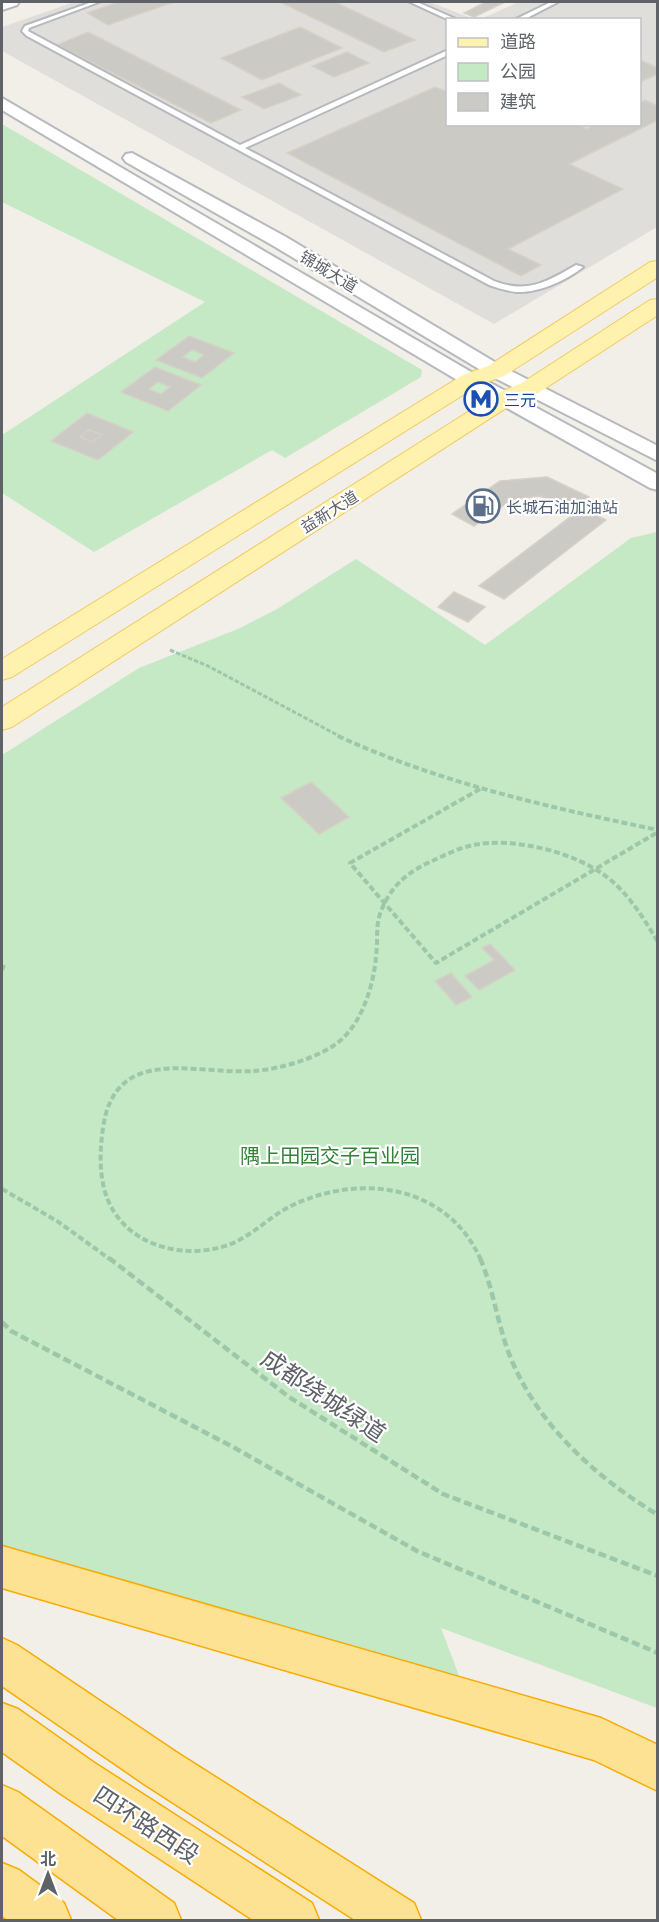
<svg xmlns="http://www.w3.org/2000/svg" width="659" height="1922" viewBox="0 0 659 1922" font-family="'Exo 2','Noto Sans SC',sans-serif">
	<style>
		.industrial { fill: #e0deda }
		.green { fill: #c5e8c5 }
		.building { fill: #cccac5; stroke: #d6d1c6; stroke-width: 1.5; fill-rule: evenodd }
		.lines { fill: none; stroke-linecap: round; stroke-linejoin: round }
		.lane-casing { stroke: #b5b8bc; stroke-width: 4 }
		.secondary-casing { stroke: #b6babf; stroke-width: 4 }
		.primary-casing { stroke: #f2c960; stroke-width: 2 }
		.highway-casing { stroke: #f9ab00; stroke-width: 3 }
		.path-far2 { stroke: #9cc7a9; stroke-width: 3; stroke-dasharray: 4.5 2; stroke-linecap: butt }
		.path-far1 { stroke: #9cc7a9; stroke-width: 4; stroke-dasharray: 6 3; stroke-linecap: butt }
		.path { stroke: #9cc7a9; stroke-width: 4.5; stroke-dasharray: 8 4; stroke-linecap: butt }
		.lane { fill: #fff; fill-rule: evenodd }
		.secondary { fill: #fff; fill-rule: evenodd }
		.primary { fill: #fff2af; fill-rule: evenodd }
		.highway { fill: #fde293; fill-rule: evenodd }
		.labels { text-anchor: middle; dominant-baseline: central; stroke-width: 4.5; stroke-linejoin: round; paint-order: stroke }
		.far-street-label { font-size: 16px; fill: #5f6368; stroke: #fff }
		.far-transit-label { font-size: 16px; fill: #164399; stroke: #fff; text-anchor: start }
		.far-service-label { font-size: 16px; fill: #4e5e75; stroke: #fff; text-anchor: start }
		.park-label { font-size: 20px; fill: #348238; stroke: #fff }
		.near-street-label { font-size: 24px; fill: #5f6368; stroke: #fff }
	</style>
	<rect width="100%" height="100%" fill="#f1efe8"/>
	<path class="industrial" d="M74 2H429L474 19 448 20V124H640V20L481 19 519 2H657V227L494 324 2 51V27Z"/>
	<path class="green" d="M2 124 422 370 421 377 285 458 272 450 94 552 2 493V435L205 302 2 202Z
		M657 532V1708L441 1628 463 1686 2 1556V755L139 668 238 629 277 609 356 559 485 645 631 538Z"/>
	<path class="building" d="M119 2H174L108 25 87 13Z
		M280 2H335L415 40 384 52Z
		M486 2H505L474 17 464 13Z
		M300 27 342 48 262 80 221 58Z
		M88 32 241 110 211 123 57 45Z
		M347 52 369 63 334 77 312 66Z
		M640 60 658 68V74L642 81 640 80Z
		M279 83 301 95 264 109 242 97Z
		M435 87 448 92V124H577L587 129 595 124H640V103L645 100 658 106V120L569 164 623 189 508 249 541 265 521 276 287 153Z
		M189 336 234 353 202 378 156 360ZM192 350 204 355 195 362 183 357Z
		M155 367 201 385 168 411 121 392ZM158 382 170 387 161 394 149 389Z
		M87 413 133 432 98 460 51 441ZM89 430 102 435 92 442 80 437Z
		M89 430 102 435 92 442 80 437Z
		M547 477 589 497 570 512 540 496 511 500 474 526 452 514 500 481Z
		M582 508 606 520 504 599 479 586Z
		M454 592 485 607 468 622 438 607Z
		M311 782 349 817 319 834 281 798Z
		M490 944 515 970 479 990 465 976 494 960 482 948Z
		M451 973 472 997 456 1005 435 981Z"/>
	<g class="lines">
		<defs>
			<path id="lane" d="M92 2H99L29 28 28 31 240 145 448 50V55L245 148 494 281C527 294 547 282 576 265L583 267C566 281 538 293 516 292 507 291 498 288 489 285L27 36 22 31 25 26Z
				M410 2H417L458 20H449Z
				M551 2H558L523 20H514Z"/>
			<path id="secondary" d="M2 2H19L17 5 2 10Z
				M2 98 478 376 658 474V490L650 488 464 384 2 110Z
				M132 153 286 237 503 367 658 446V461L489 375 272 245 126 162 123 158 126 154Z"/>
			<path id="primary" d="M658 261V277L504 376 479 385 12 677 2 680V659L463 375 488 366 650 262Z
				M658 299V315L538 393 514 403 12 727 2 730V707L498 393 522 383 650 300Z"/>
			<path id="highway" d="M2 1546 601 1718 658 1745V1791L594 1760 2 1588Z
				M2 1638 17 1645 176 1752 414 1903 421 1920H355L144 1784 2 1686Z
				M2 1703 18 1709 93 1762 312 1903 319 1920H253L61 1794 2 1752Z
				M2 1785 18 1792 174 1903 181 1920H118L2 1836Z
				M2 1863 19 1870 64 1903 71 1920H8L2 1916Z"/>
		</defs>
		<use href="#lane" class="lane-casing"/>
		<use href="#secondary" class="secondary-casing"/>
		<use href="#primary" class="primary-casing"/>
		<use href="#highway" class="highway-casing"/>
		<path class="path-far2" d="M170 650 208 666 341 737"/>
		<path class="path-far1" d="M338 736C440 783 548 807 658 830
			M480 789 350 863 436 963 658 832
			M2 970 4 965
			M2 1189 57 1221 111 1260
			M481 1260C448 1186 364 1173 295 1204 272 1214 255 1234 231 1244 183 1262 121 1245 105 1192 99 1171 100 1149 103 1128 115 1043 195 1075 254 1071 279 1069 311 1060 333 1046 360 1029 373 989 376 957 379 931 373 922 388 897 399 879 414 869 432 861 445 855 459 848 473 845 515 837 574 852 607 877 629 894 644 919 658 942"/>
		<path class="path" d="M109 1258 289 1397 443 1494 658 1576
			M480 1258C493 1288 497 1321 508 1351 535 1423 594 1476 658 1515
			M2 1322 11 1331 233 1447 417 1551 658 1653"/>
		<use href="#lane" class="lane"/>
		<use href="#secondary" class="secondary"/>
		<use href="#primary" class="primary"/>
		<use href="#highway" class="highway"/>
	</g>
	<defs>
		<symbol id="metro-ring" viewBox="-11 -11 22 22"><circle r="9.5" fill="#fff" stroke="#1a4fb4" stroke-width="1.5"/><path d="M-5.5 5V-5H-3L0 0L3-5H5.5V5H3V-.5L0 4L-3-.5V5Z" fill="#1a4fb4"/></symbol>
		<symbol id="fuel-ring" viewBox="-11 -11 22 22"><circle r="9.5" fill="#fff" stroke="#5c6f8a" stroke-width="1.5"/><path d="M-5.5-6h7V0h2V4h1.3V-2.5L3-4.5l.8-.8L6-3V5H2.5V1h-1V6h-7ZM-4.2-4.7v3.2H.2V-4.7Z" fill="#5c6f8a"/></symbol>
	</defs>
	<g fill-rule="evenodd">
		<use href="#metro-ring" x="462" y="380" width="38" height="38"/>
		<use href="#fuel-ring" x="464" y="487" width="38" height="38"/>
	</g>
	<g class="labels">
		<g class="far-street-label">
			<text transform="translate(329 271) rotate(31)">锦城大道</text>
			<text transform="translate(329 511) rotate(-32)">益新大道</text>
		</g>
		<g class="far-transit-label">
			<text x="504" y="399">三元</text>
		</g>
		<g class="far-service-label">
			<text x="506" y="506">长城石油加油站</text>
		</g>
		<g class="park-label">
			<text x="330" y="1155">隅上田园交子百业园</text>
		</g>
		<g class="near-street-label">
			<text transform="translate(324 1395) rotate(34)">成都绕城绿道</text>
			<text transform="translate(147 1824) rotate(33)">四环路西段</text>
		</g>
	</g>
	<rect width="659" height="1922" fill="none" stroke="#5f6368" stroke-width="6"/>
	<rect x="446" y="18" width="195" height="108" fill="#ffffff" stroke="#bfc1c3" stroke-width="1.5"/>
	<rect x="458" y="38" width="30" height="9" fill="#fff2af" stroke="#bfc1c3" stroke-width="1.5"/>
	<text x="500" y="48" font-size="18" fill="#5f6368">道路</text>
	<rect x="458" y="63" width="30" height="18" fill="#c5e8c5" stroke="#bfc1c3" stroke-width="1.5"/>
	<text x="500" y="78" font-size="18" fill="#5f6368">公园</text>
	<rect x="458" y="93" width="30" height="18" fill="#cccac5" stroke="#bfc1c3" stroke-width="1.5"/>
	<text x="500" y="108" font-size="18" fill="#5f6368">建筑</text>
	<g transform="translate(48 1874)" stroke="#ffffff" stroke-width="4.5" paint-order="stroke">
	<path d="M0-4.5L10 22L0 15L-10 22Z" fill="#5f6368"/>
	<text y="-9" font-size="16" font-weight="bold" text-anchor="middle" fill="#5f6368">北</text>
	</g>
</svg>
